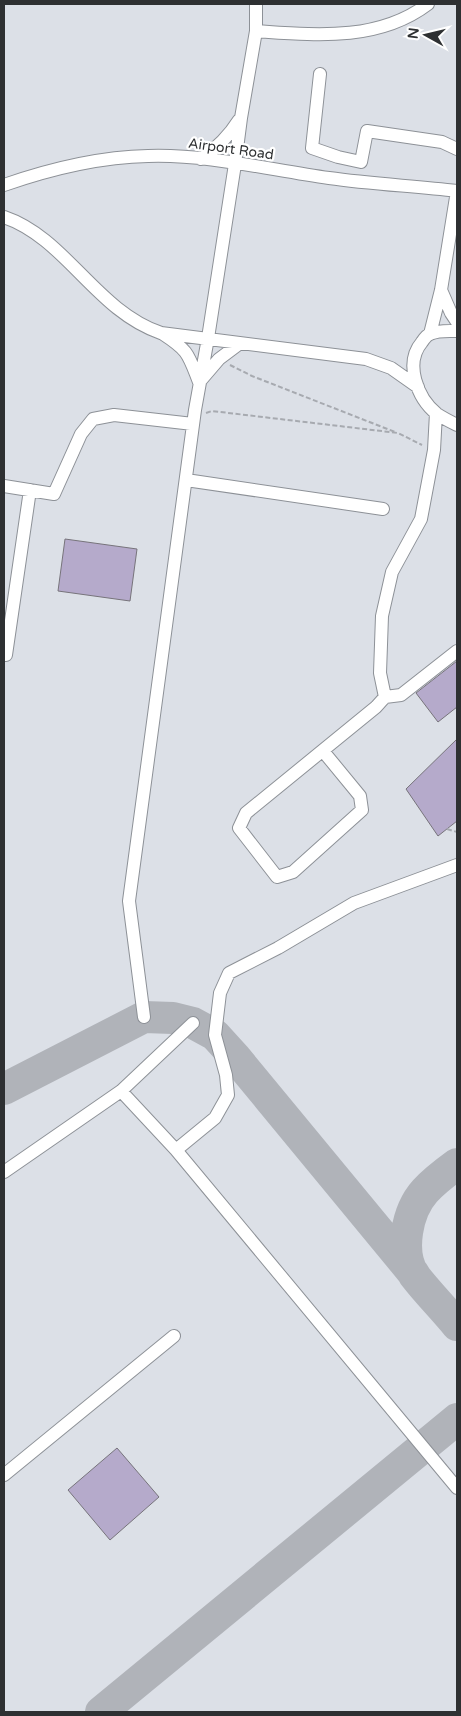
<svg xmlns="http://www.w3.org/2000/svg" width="461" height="1716" viewBox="0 0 461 1716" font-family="'Varela Round',sans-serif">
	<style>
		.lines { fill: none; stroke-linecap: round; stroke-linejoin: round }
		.taxiway { stroke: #b0b3b9; stroke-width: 32 }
		.building { fill: #b5aacb; stroke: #77747b }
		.minor-casing { stroke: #8d9197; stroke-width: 14 }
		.path { stroke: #a7aab0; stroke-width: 2; stroke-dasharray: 5 2.5; stroke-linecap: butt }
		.minor { stroke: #fff; stroke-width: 12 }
		.labels { text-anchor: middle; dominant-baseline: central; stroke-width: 4.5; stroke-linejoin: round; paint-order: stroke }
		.street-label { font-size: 14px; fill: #2e3032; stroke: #fff }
	</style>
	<rect width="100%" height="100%" fill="#dce0e7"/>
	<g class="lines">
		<path class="taxiway" d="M4 1089 144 1017 173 1018 193 1023 215 1035 235 1057 414 1274
			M457 1164C446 1172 434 1181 425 1191 407 1211 399 1252 414 1275 427 1292 443 1308 457 1325
			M101 1712 457 1419"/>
	</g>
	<path class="building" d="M65 539 137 549 130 601 58 591Z
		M457 661V707L438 722 416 693Z
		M457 739V821L438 836 406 789Z
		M117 1448 159 1497 110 1540 68 1490Z"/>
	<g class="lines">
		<defs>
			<path id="minor" d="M256 31C314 35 378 42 428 4
				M320 74 312 148 338 157 361 162 367 131 442 142 457 149
				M201 159C217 148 229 136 239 120
				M4 185C50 169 99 157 148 156 208 154 270 170 329 178 371 184 415 186 457 191
				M4 217C66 238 96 311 161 333L366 359 391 368 418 387
				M441 290 451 313 457 322
				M457 331C449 331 438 330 430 334 427 335 424 339 422 342 404 363 417 398 437 414 443 418 451 422 457 425
				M163 334C189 351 188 354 199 382
				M430 334 441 290 457 191
				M201 380 219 359 239 344
				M186 480 383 509
				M4 486 54 494 81 434 93 419 114 415 193 424
				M4 655H6L30 490
				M385 697 401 695 457 651
				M323 751 360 796 362 810 293 872 277 877 239 828 246 813 376 707 385 697 380 673 382 616 392 572 421 519 434 450 436 413
				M144 1017 129 901 195 410 208 338 235 164 241 118 256 31V4
				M121 1091 176 1150 457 1488
				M176 1150 215 1118 228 1095 226 1075 215 1035 220 993 229 973 278 948 354 903 457 865
				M4 1172 121 1091 193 1023
				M4 1475 174 1336"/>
		</defs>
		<use href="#minor" class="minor-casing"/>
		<path class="path" d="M230 365 252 376 395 432
			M206 413 212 411 398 433 422 445
			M447 829 457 832"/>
		<use href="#minor" class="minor"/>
	</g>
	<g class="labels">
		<g class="street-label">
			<text transform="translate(231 149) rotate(8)">Airport Road</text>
		</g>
	</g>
	<rect width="461" height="1716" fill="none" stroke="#2e3032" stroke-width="10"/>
	<g transform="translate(426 35) rotate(278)" stroke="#ffffff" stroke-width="4" paint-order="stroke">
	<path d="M0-4L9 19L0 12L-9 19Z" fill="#2e3032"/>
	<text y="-8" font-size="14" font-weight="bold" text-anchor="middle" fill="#2e3032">N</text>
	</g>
</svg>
